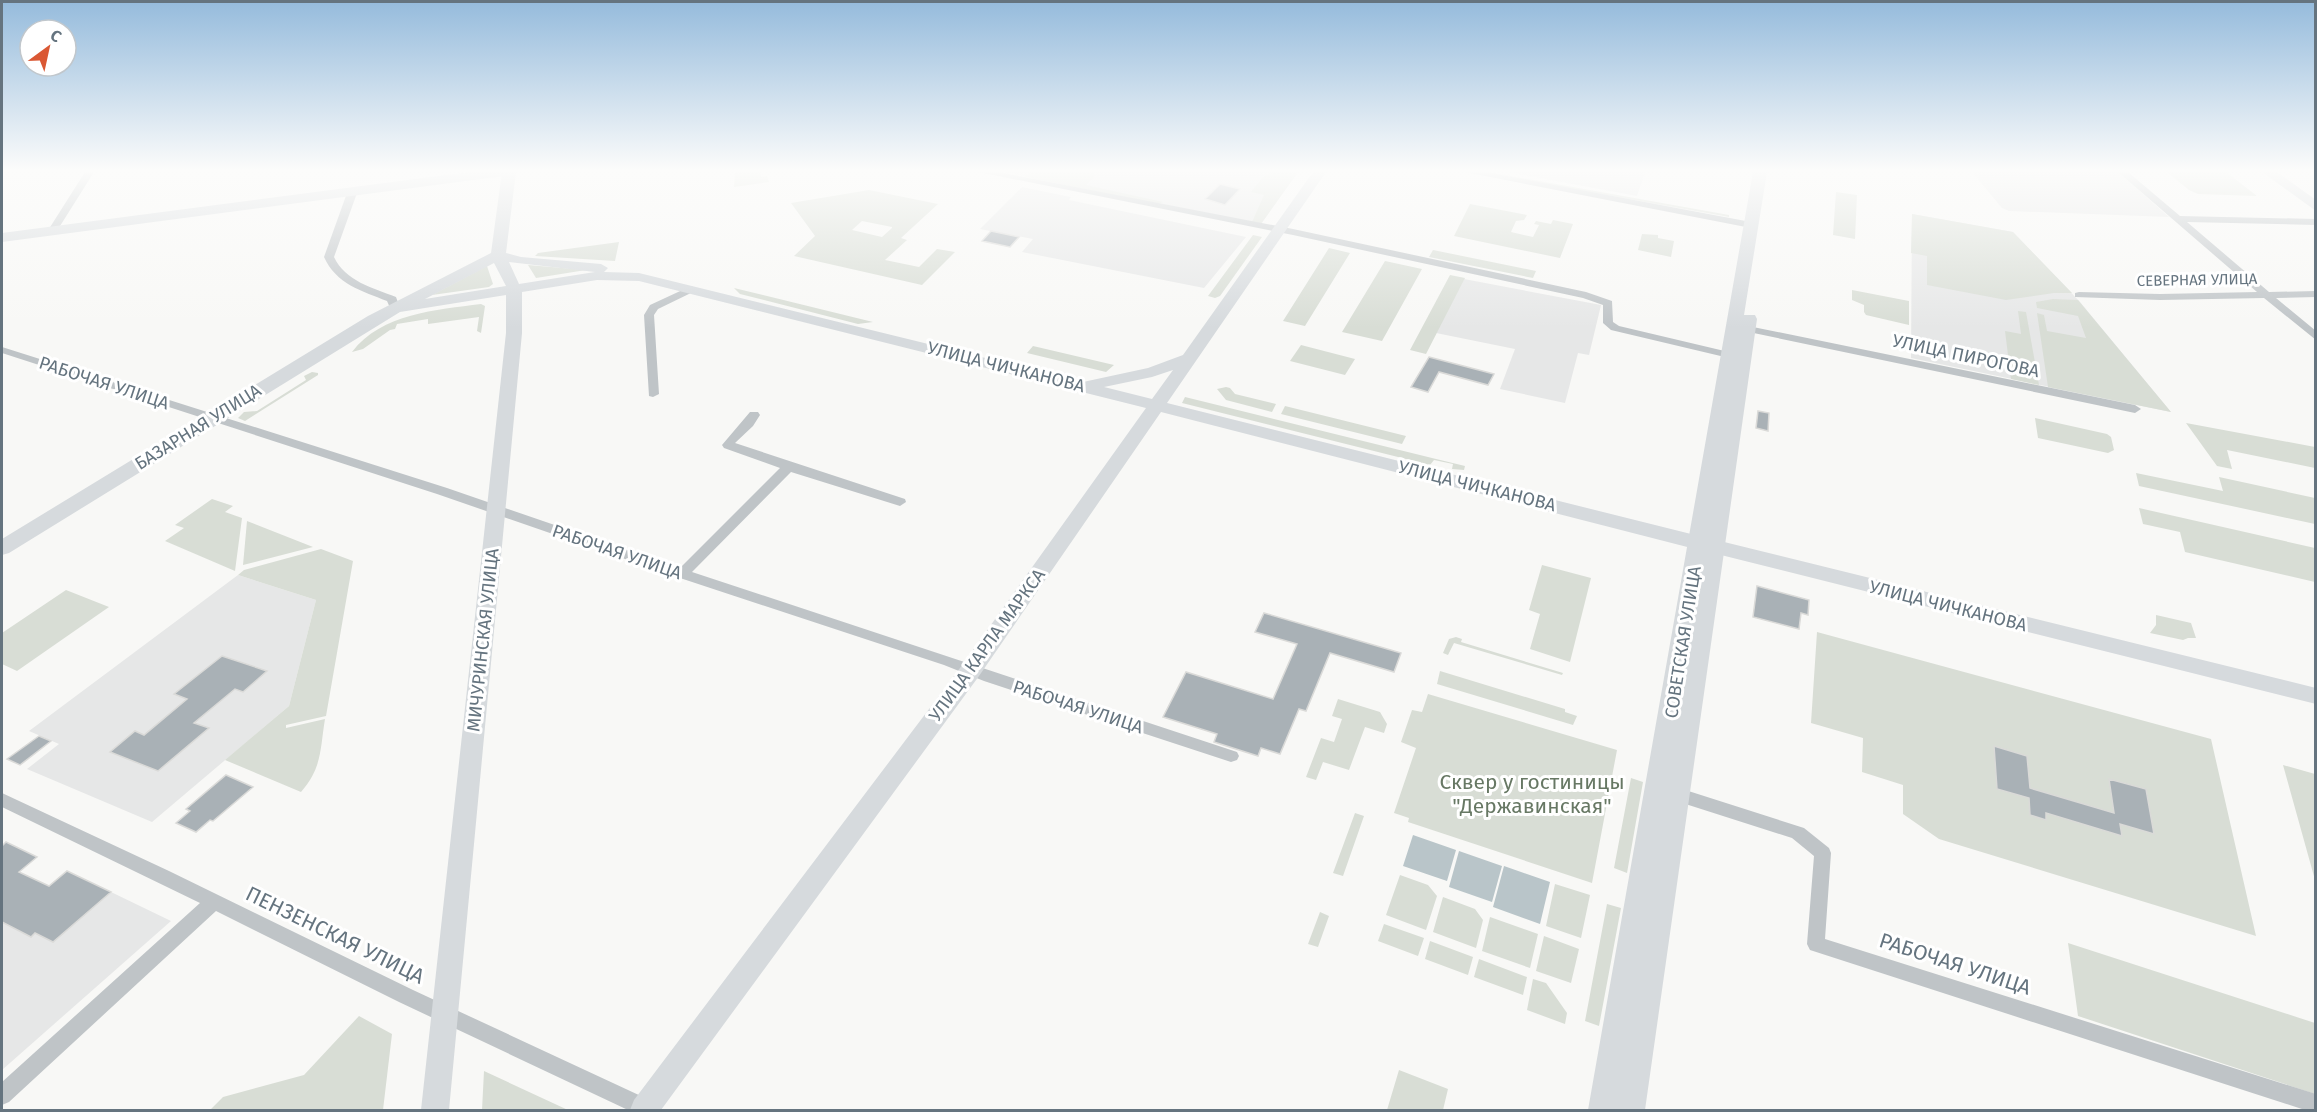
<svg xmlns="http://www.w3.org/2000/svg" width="2317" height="1112" viewBox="0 0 2317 1112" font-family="'Fira Sans',sans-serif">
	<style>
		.built { fill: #e6e7e7 }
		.green { fill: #d8ddd5; fill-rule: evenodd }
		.water { fill: #b9c5c9 }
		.building { fill: #a9b1b6; stroke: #dadad8; stroke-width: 1.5 }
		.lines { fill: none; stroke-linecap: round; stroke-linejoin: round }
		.street { fill: #bfc4c7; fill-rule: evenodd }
		.secondary { fill: #d6dadd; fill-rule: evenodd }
		.primary { fill: #d6dadd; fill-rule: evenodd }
		.labels { text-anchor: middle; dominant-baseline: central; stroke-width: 6; stroke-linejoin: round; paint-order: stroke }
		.far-street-label { font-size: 15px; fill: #65747f; stroke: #fff }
		.street-label { font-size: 18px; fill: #65747f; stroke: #fff }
		.near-park-label { font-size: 21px; fill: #677864; stroke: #fff }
		.near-street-label { font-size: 21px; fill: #65747f; stroke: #fff }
	</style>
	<rect width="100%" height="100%" fill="#f8f8f6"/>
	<path class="built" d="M1004 172H1298L1261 224Z
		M1508 172H1645L1637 196Z
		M1972 172H2118L2169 217 2009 211 2002 208Z
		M1022 187 1071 197 1069 200 1246 237 1204 288 1022 252 1033 239 980 229Z
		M1912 214 2013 232 2080 302 2171 412 1911 358Z
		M1464 279 1601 305 1589 355 1578 353 1565 403 1500 389 1515 349 1436 333Z
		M238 575 316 600 289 706 152 822 27 769 59 744 29 731Z
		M111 892 171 921 2 1070V922L31 937 35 933 53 942Z"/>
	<path class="green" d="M735 172H760L761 177 767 176 769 182 734 187Z
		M1030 172H1090L1096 175 1086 185 1163 202 1158 204 1025 177Z
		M1274 172H1298L1261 224 1252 222 1264 195 1251 192 1263 177Z
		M1489 172 1729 215V217L1489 174Z
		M2167 172H2226L2257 196 2198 194 2189 190Z
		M869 190 938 204 901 238 907 240 885 260 919 267 937 249 955 252 922 285 794 256 815 236 791 203ZM862 221 892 227V228L882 237 852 230Z
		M1836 192 1857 195 1855 239 1833 235Z
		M1470 204 1527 215 1524 220 1516 221 1511 232 1533 237 1539 225 1534 224 1536 221 1551 224 1553 220 1573 224 1560 258 1454 236Z
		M1912 214 2013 232 2072 293H2054L2006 300 1927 285V256L1911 253Z
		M1642 234 1658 235V238L1674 241 1671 257 1638 250Z
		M1253 235 1262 237 1220 296 1215 298 1208 296Z
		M619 242 615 261 535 256 538 253Z
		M1329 248 1350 253 1305 326 1283 321Z
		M1433 250 1536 271 1533 278 1429 257Z
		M1385 261 1422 269 1382 341 1342 332Z
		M528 265 586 270 536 278Z
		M487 266 493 284 489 287 432 295Z
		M1450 275 1465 278 1426 354 1410 350Z
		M734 288 873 322 858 324 740 294Z
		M1852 290 1909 301V325L1866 315 1864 312V305L1852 300Z
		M2053 299 2078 300 2171 412 2048 387 2037 313 2044 315 2047 331 2086 338 2078 316 2037 308 2036 302Z
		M481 304 485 306 481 333 477 331 479 317 428 324V319L397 324 395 329 390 330 363 349 352 352C382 313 436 310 481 304Z
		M2018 311 2026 312 2039 385 2011 379 2005 331 2021 334Z
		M1301 345 1355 359 1345 375 1290 361Z
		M1033 346 1114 365 1106 372 1027 353Z
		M312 372 318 373V375L245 421 238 418 244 412 257 411 306 380 304 376Z
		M1226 387 1230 388 1235 394 1276 404 1272 412 1226 400 1217 389Z
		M1185 397 1432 458 1465 466 1464 470 1452 469 1453 464 1434 460 1430 465 1182 403Z
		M1285 406 1406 436 1402 444 1281 414Z
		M2035 418 2107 434 2111 437 2114 450 2108 453 2038 438Z
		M2186 423 2315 447V468L2227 450 2232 469 2217 466Z
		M2136 473 2223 491 2219 477 2315 498V524L2139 486Z
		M212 499 233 506 225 512 242 518 235 571 165 541 184 528 175 525Z
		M2139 508 2315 548V582L2185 552 2180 532 2143 524Z
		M247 521 313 547 243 565Z
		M321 549 353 561 326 716 286 725V728L325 719C320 750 322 768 301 792L225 760 289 706 316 600 238 575 244 570Z
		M1542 565 1591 578 1570 662 1530 649 1540 614 1529 610Z
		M66 590 109 607 17 671 2 664V633Z
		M2156 615 2191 623 2196 638H2188L2183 640 2150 633 2156 625Z
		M1817 632 2211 739 2256 936 1939 839 1903 814V785L1862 772 1863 738 1811 723Z
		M1456 637 1462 639 1461 642 1563 673 1562 675 1454 643 1448 655 1443 653 1449 639Z
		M1440 671 1565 709V712L1577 716 1573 725 1437 684Z
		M1428 694 1617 750 1592 883 1408 822 1409 818 1394 813 1416 748 1401 742 1412 710 1422 712Z
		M1338 699 1380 712 1387 724 1384 733 1365 727 1349 770 1323 762 1316 780 1306 777 1321 738 1334 742 1342 719 1332 716Z
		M2283 765 2315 774V880Z
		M1631 778 1643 782 1627 873 1614 868Z
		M1355 813 1364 816 1343 876 1333 873Z
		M1400 875 1428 885 1437 896 1426 930 1386 915Z
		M1555 884 1590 895 1581 938 1546 926Z
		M1443 897 1475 909 1483 920 1476 948 1433 932Z
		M1607 904 1621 908 1599 1026 1585 1021Z
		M1320 912 1329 916 1318 947 1308 944Z
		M1490 917 1538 934 1530 968 1482 951Z
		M1384 924 1424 938 1418 956 1378 941Z
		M1544 936 1579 949 1571 983 1536 971Z
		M1430 941 1473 957 1468 975 1425 959Z
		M2068 943 2315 1023V1094L2078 1016Z
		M1479 959 1527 977 1523 995 1474 977Z
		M1533 979 1546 983 1567 1013 1565 1024 1527 1010Z
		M359 1016 392 1034 383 1110H210L223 1097 304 1075Z
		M1399 1070 1448 1089 1443 1110H1387Z
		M484 1071 568 1110H482Z"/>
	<path class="water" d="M1413 835 1456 850 1447 881 1403 866Z
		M1459 851 1502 866 1492 902 1449 887Z
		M1504 866 1550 882 1540 924 1493 907Z"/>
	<path class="building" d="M1220 184 1240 189 1225 205 1205 199Z
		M991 231 1019 237 1010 247 982 241Z
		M1429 357 1494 374 1488 385 1439 372 1428 392 1411 387Z
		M1758 411 1769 413 1768 431 1756 428Z
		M1757 586 1809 600 1808 615 1801 613 1799 629 1753 617Z
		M1264 613 1401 653 1394 672 1330 653 1306 711 1299 709 1280 754 1261 748 1258 756 1214 742 1217 734 1163 717 1186 672 1273 699 1297 644 1255 632Z
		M222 656 267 671 243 692 235 689 194 723 209 728 158 771 110 752 135 731 144 735 187 699 174 694Z
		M39 736 51 741 20 765 7 759Z
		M1994 746 2027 756 2030 788 2114 813 2109 779 2146 789 2154 834 2120 824 2122 836 2046 813V820L2030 815 2029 798 1997 789Z
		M226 775 253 787 213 821 210 820 196 832 176 823 190 811 186 809Z
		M6 842 37 857 19 872 49 886 67 871 111 892 53 942 35 933 31 937 2 922V846Z"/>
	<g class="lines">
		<path class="street" d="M85 172H94L55 234H49L47 232Z
			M978 172H998L1293 229 1586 292 1612 301 1613 322 1619 326 1733 353 1735 355 1729 358 1611 330 1603 323V305L1583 298 1293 235Z
			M1464 172H1485L1751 222 1756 225 1751 228Z
			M2118 172H2128L2180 216 2316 219V225L2187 222 2269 292 2316 291V297L2276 298 2316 331V340L2264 298 2160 300 2075 297V293L2079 292 2160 294 2257 292Z
			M352 190 357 193 334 257C345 281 373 288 396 297L400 308 399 310H391L387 301C362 291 336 284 324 257L347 193Z
			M691 286 696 289 695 291 658 309 654 315 659 394 653 397 649 396 644 315 650 305Z
			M1748 326 2135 405 2141 409 2135 413 1744 331V327Z
			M2 347 447 488 680 568 780 468 724 448 722 445 750 412H758L760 415 753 426 735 443 905 499 906 502 900 506 791 472 692 572 1237 752 1239 756 1237 760 1231 762 984 681 944 665 677 577 437 494 2 353Z
			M1679 788 1804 828 1829 848 1831 853 1825 939 2316 1094V1110H2305L1810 950 1807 944 1814 856 1792 838 1673 800 1671 795 1673 790Z
			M2 793 169 871 413 990 656 1103 659 1110H628L399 1002 216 911 9 1102 2 1105V1082L200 903 2 807Z"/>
		<path class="secondary" d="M502 172H516L506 253 521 257 601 264 608 268 604 272 639 273 1083 382 1148 368 1183 355 1313 172H1326L1167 403 1699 536 1706 538 1709 543 1706 548 1699 550 1161 412 979 676 661 1110H630L634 1100 963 664 1146 408 639 281 597 280 522 292V333L449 1110H421L506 333V295L400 312 9 553 2 555V539L368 316 491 253ZM509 262 595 272 519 284ZM494 263 506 286 425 299ZM1173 370 1152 399 1104 387 1152 377Z
			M2262 172H2277L2316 200V211Z
			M1716 540 2316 688V704L1709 552 1706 547 1709 542Z"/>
		<path class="primary" d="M469 172H511L504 176 2 242V233Z
			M1753 172H1767L1744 315H1755L1757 319 1645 1110H1588Z"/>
	</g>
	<linearGradient id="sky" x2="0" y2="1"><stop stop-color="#95bbdc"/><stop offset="0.52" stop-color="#fcfcfb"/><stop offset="1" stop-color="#fcfcfb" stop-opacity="0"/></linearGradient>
	<rect width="2317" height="328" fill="url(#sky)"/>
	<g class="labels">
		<g class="far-street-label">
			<text transform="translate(2197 280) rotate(-1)">СЕВЕРНАЯ УЛИЦА</text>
		</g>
		<g class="street-label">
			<text transform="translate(1966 356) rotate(12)">УЛИЦА ПИРОГОВА</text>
			<text transform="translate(1006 367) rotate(14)">УЛИЦА ЧИЧКАНОВА</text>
			<text transform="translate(104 383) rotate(18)">РАБОЧАЯ УЛИЦА</text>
			<text transform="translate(198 427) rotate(-32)">БАЗАРНАЯ УЛИЦА</text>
			<text transform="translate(1477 486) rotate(14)">УЛИЦА ЧИЧКАНОВА</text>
			<text transform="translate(617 552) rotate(19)">РАБОЧАЯ УЛИЦА</text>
			<text transform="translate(1948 606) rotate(14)">УЛИЦА ЧИЧКАНОВА</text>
			<text transform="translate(483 640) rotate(-84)">МИЧУРИНСКАЯ УЛИЦА</text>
			<text transform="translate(1683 642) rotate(-81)">СОВЕТСКАЯ УЛИЦА</text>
			<text transform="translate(987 645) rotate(-54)">УЛИЦА КАРЛА МАРКСА</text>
			<text transform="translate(1078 707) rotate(18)">РАБОЧАЯ УЛИЦА</text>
		</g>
		<g class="near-park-label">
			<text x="1532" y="782">Сквер у гостиницы<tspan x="1532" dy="24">"Державинская"</tspan></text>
		</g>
		<g class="near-street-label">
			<text transform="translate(335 935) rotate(26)">ПЕНЗЕНСКАЯ УЛИЦА</text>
			<text transform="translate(1955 964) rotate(18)">РАБОЧАЯ УЛИЦА</text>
		</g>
	</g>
	<rect width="2317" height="1112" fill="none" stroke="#65747f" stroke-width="6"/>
	<g transform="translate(48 48) rotate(33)"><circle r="28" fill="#ffffff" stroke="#c1c7cc" stroke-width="1.5"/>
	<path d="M0-4.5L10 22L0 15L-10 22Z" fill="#da5834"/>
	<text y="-9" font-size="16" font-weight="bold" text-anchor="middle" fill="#65747f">С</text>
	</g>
</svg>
